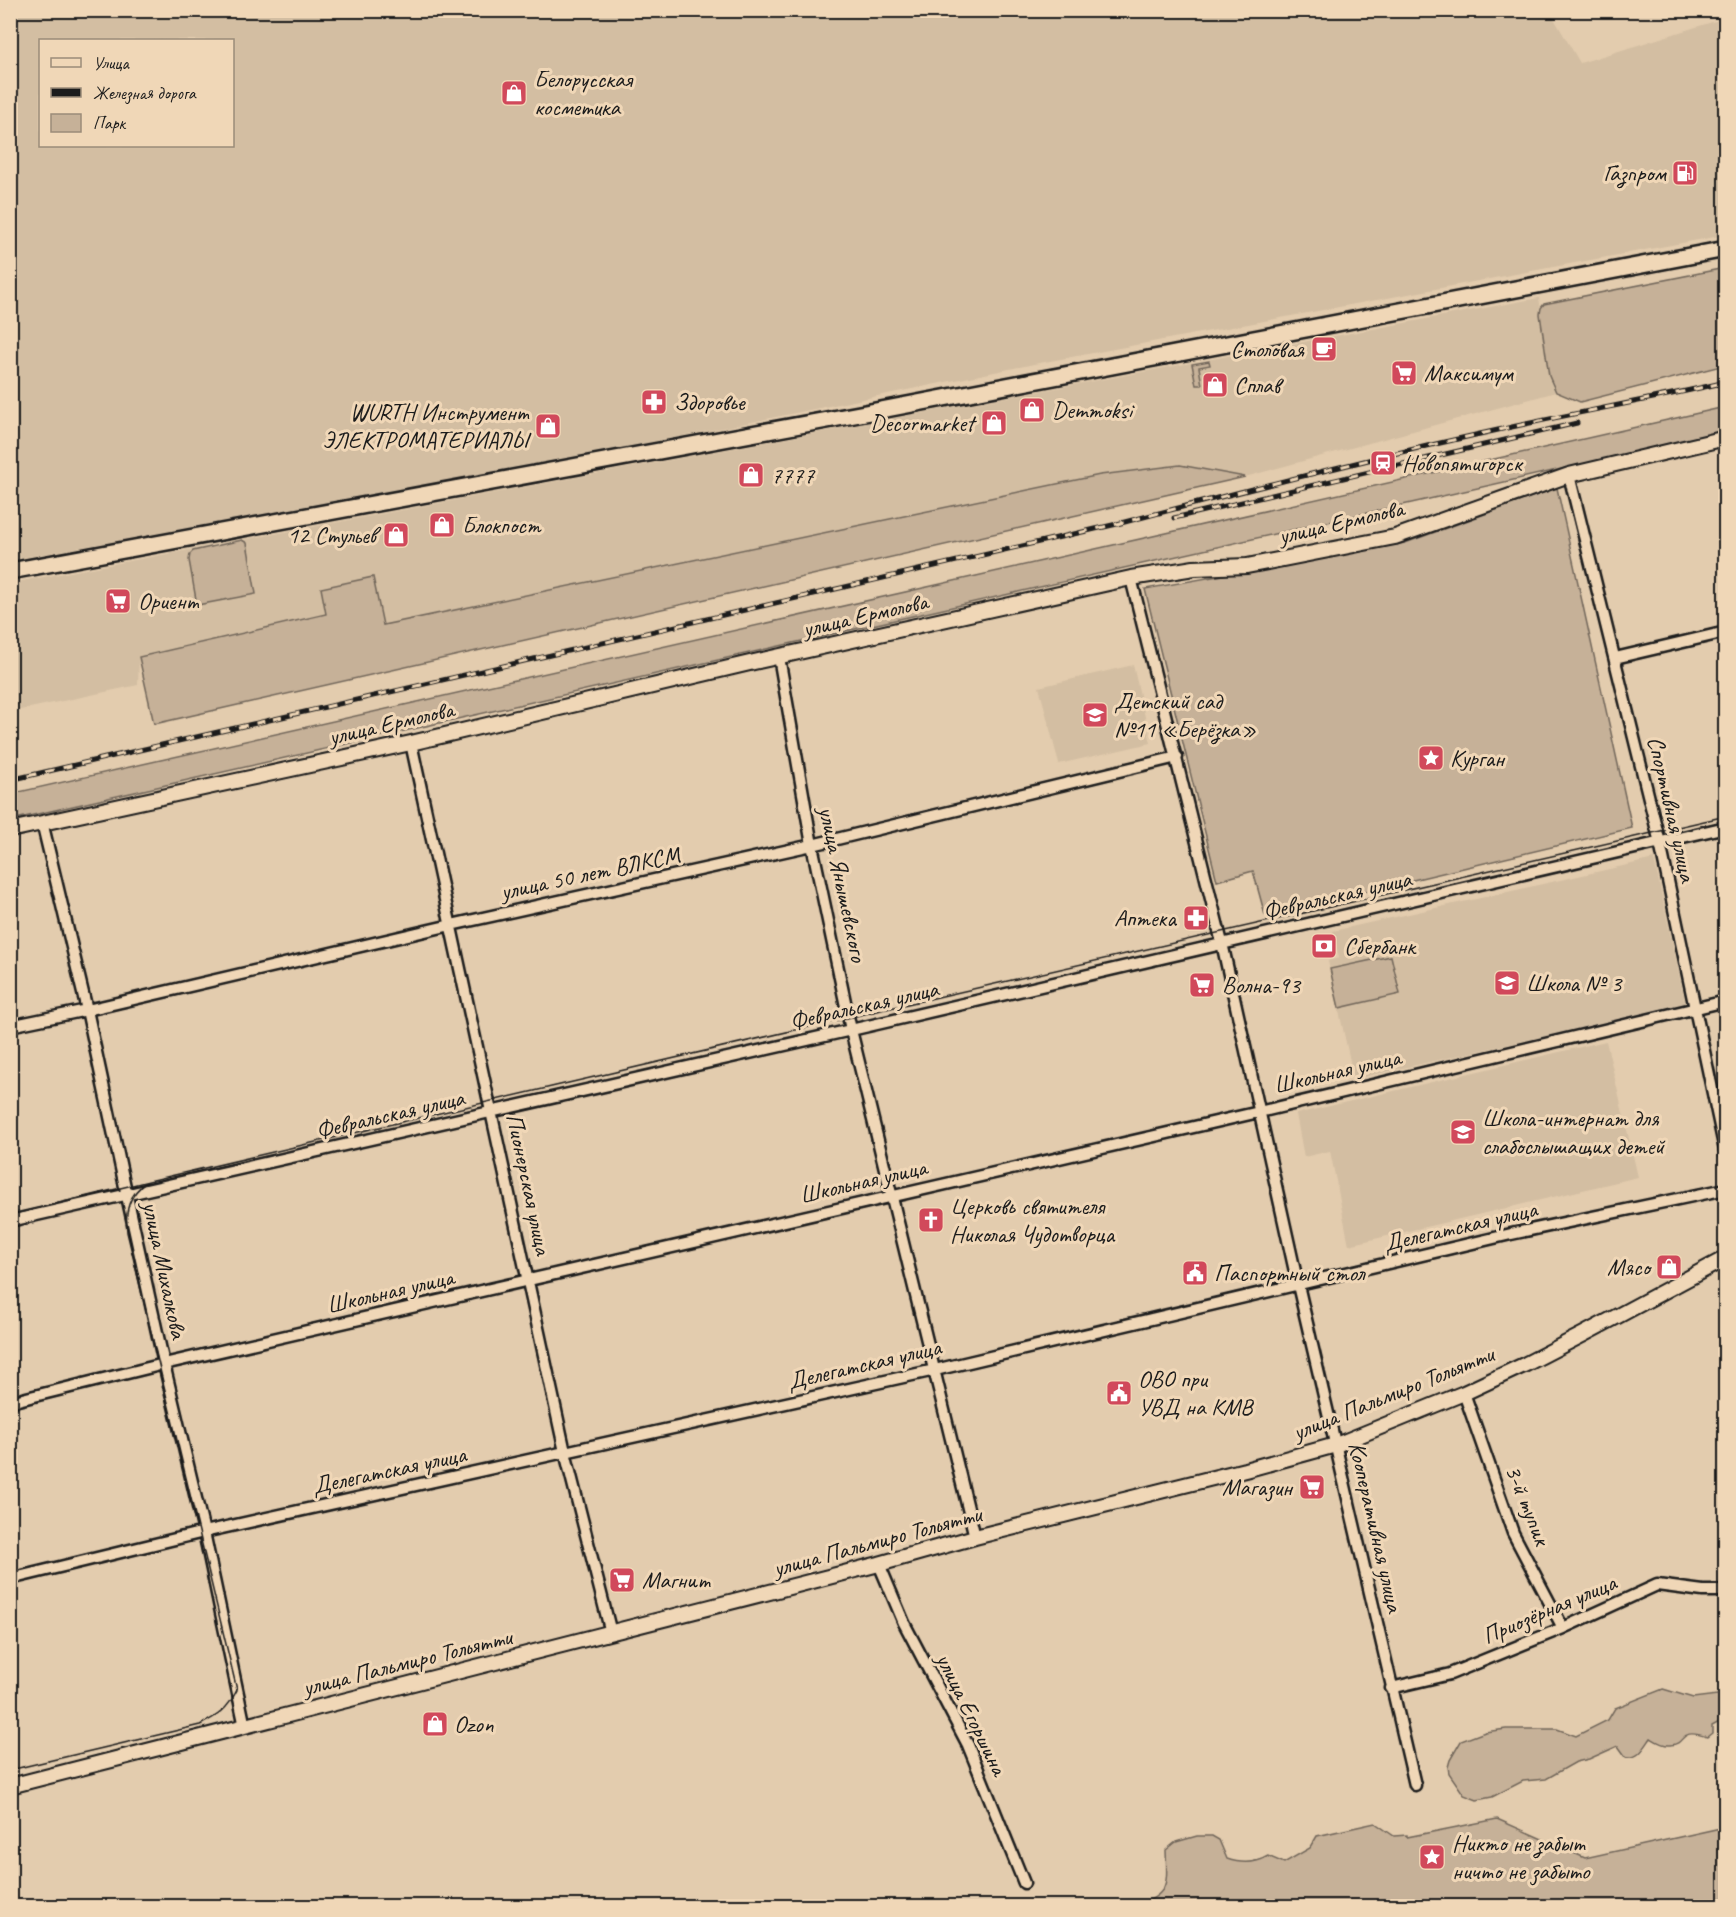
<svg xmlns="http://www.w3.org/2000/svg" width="1736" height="1917" viewBox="0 0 1736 1917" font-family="Caveat,sans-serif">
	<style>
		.built { fill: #d3bea2; fill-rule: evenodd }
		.green { fill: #c6b198; stroke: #71665a; stroke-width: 1.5 }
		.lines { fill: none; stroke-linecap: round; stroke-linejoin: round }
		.minor-casing { stroke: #1c1c1c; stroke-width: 15 }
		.tertiary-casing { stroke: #1c1c1c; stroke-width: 18 }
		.secondary-casing { stroke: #1c1c1c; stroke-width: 20 }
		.minor { stroke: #f0d7b7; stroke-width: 10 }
		.tertiary { stroke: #f0d7b7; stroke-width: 14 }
		.secondary { stroke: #f0d7b7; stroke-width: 15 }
		.tram { stroke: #1c1c1c; stroke-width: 1.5 }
		.rail-casing { stroke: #1c1c1c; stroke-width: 5 }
		.rail { stroke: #f0d7b7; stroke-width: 3; stroke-dasharray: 9; stroke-linecap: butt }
		.labels { text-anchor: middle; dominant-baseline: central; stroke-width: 6; stroke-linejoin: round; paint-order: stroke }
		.poi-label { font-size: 24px; fill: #1c1c1c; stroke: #f0d7b7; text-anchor: start }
		.street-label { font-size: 24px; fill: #1c1c1c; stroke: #f0d7b7 }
	</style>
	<rect width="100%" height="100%" fill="#e3ccae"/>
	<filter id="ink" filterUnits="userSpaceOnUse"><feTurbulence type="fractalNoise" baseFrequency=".0167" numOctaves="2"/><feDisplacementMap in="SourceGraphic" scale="12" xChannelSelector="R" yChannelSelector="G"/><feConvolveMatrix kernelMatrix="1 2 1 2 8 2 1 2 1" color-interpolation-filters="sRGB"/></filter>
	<g filter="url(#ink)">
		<path class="built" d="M1549 10 1580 63 1725 18V235L1034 364 576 458 11 560V11ZM40 40H232V146H40Z
			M1539 298 1556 392 1245 477 1180 465 1098 476 383 626 373 577 327 614 139 657 138 685 11 712V583Z
			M1133 665 1151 743 1059 764 1039 687Z
			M1654 859 1686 1005 1354 1079 1328 961 1339 958 1333 931Z
			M1606 1041 1638 1177 1349 1245 1330 1151 1304 1157 1296 1114Z"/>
		<path class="green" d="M1725 268V365L1580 402 1556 392 1549 376 1540 314 1541 308 1544 304Z
			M1209 361 1210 365 1199 367 1202 385H1196L1192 364Z
			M1725 407V432L11 820 10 794Z
			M1180 465 1245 477 154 724 139 657 326 614 321 588 373 577 383 625 1100 475Z
			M1557 488 1632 828 1265 915 1253 871 1217 881 1145 589 1405 543Z
			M242 540 247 543 256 594 197 605 189 560 190 554 193 551Z
			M1391 956 1400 994 1339 1008 1330 969Z
			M1663 1689 1693 1698 1725 1694V1719L1712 1726V1733L1707 1737C1677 1727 1688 1744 1670 1745 1663 1746 1656 1741 1651 1738 1644 1748 1639 1759 1626 1757L1618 1746 1589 1759 1576 1762 1546 1779 1523 1781 1492 1797 1477 1800 1464 1795 1449 1773 1448 1767 1450 1760 1461 1741 1485 1732 1506 1729H1557L1576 1736 1608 1720 1615 1708Z
			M1497 1819 1585 1858 1725 1827V1906H1136C1171 1894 1167 1883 1166 1850L1176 1842 1197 1836H1212L1219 1840 1227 1859C1242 1864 1255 1864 1268 1856L1284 1863 1310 1848 1317 1836 1375 1823 1394 1836 1407 1835V1837Z"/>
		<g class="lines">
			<defs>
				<path id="minor" d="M1569 475 1660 843 1726 1155
					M1131 578 1222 943 1298 1285 1415 1785
					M779 657 812 845 851 1030 975 1537
					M1615 658 1726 632
					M411 743 565 1452 611 1633
					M42 822 87 1010 127 1196 164 1364 204 1532 245 1727
					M10 1026 87 1010 451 925 812 845 1177 757
					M10 1221 851 1030 1726 827
					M1464 1393 1513 1533 1563 1628
					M10 1402 164 1364 1259 1112 1726 1001
					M879 1564 904 1623 968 1745 1024 1883
					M10 1579 204 1532 935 1370 1511 1234 1726 1189
					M1391 1688 1450 1674 1563 1628 1657 1585 1703 1591H1726"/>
				<path id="tertiary" d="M10 830 411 743 754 662 1131 578 1194 568 1247 566 1395 537 1569 475 1726 438
					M10 1786 879 1564 975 1537 1245 1470 1336 1445 1464 1393 1526 1364 1584 1334 1726 1258"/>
				<path id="secondary" d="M10 571 870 412 1726 249"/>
			</defs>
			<use href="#minor" class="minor-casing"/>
			<use href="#tertiary" class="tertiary-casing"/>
			<use href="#secondary" class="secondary-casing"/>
			<use href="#minor" class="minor"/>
			<use href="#tertiary" class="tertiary"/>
			<use href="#secondary" class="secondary"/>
			<path class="tram" d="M10 1215 149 1181 825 1023 1726 816
				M10 1770 200 1725C219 1715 227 1710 237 1690L127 1232C125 1212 128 1194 147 1182"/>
			<defs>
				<path id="rail" d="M1174 518 1577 423
					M10 780 1117 524C1243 491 1370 458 1498 430 1574 413 1650 400 1726 382"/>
			</defs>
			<use href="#rail" class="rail-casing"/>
			<use href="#rail" class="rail"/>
		</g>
	</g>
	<defs>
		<symbol id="shop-square" viewBox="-11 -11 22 22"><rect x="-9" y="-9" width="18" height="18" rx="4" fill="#d1495b" stroke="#f0d7b7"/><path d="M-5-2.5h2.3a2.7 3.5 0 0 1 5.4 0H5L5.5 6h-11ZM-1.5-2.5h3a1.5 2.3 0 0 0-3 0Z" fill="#fff"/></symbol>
		<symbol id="fuel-square" viewBox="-11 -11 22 22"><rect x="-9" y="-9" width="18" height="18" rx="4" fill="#d1495b" stroke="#f0d7b7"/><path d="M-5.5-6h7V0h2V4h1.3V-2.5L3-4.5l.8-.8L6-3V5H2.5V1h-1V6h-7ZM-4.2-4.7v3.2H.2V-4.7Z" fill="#fff"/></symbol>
		<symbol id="cafe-square" viewBox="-11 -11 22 22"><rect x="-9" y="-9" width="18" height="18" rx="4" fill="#d1495b" stroke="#f0d7b7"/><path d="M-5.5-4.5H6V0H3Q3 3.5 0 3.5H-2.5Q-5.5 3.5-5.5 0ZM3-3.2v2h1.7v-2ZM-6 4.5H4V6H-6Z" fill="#fff"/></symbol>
		<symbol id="supermarket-square" viewBox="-11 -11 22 22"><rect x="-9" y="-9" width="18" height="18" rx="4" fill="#d1495b" stroke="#f0d7b7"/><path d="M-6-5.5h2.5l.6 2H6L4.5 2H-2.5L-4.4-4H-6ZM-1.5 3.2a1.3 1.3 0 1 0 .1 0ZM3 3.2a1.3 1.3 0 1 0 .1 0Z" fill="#fff"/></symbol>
		<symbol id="pharmacy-square" viewBox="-11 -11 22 22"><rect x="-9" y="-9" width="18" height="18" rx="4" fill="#d1495b" stroke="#f0d7b7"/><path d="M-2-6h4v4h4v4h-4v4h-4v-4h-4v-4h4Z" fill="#fff"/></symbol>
		<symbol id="station-square" viewBox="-11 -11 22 22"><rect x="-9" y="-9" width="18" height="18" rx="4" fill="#d1495b" stroke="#f0d7b7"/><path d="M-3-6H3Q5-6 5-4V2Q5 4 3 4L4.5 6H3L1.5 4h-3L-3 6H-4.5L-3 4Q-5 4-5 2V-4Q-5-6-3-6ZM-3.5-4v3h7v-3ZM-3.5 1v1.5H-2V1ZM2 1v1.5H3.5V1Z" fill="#fff"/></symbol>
		<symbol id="school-square" viewBox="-11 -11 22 22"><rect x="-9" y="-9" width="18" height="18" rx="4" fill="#d1495b" stroke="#f0d7b7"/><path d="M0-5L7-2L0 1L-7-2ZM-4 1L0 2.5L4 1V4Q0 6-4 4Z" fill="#fff"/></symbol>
		<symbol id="sight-square" viewBox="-11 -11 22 22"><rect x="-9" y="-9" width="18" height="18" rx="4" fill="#d1495b" stroke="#f0d7b7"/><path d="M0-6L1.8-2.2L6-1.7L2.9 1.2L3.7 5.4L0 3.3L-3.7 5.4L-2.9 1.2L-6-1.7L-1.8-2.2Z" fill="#fff"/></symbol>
		<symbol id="bank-square" viewBox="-11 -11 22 22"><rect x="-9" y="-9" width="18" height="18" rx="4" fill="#d1495b" stroke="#f0d7b7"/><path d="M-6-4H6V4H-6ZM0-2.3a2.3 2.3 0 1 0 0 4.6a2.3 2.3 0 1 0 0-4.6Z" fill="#fff"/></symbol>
		<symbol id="church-square" viewBox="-11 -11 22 22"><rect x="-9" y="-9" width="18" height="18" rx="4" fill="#d1495b" stroke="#f0d7b7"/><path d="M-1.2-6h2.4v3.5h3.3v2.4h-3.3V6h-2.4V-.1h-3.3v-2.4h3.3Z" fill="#fff"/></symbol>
		<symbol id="civic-square" viewBox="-11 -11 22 22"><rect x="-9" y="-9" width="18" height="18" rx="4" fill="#d1495b" stroke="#f0d7b7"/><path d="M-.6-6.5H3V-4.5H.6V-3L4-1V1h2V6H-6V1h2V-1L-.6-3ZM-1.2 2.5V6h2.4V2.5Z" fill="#fff"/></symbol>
	</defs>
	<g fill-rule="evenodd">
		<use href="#shop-square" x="499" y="78" width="30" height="30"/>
		<use href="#fuel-square" x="1670" y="158" width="30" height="30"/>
		<use href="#cafe-square" x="1309" y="334" width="30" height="30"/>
		<use href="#supermarket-square" x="1389" y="358" width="30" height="30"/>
		<use href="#shop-square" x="1200" y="370" width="30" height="30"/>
		<use href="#pharmacy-square" x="639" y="387" width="30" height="30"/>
		<use href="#shop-square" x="1017" y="395" width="30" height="30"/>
		<use href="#shop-square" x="979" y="408" width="30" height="30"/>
		<use href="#shop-square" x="533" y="411" width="30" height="30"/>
		<use href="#station-square" x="1368" y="448" width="30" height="30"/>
		<use href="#shop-square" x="736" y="460" width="30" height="30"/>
		<use href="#shop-square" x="427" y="510" width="30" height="30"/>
		<use href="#shop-square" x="381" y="520" width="30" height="30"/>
		<use href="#supermarket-square" x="103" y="586" width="30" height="30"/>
		<use href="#school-square" x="1080" y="700" width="30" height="30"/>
		<use href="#sight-square" x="1416" y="743" width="30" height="30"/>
		<use href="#pharmacy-square" x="1181" y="903" width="30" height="30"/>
		<use href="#bank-square" x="1309" y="931" width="30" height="30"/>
		<use href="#school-square" x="1492" y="968" width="30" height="30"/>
		<use href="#supermarket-square" x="1187" y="970" width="30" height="30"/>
		<use href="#school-square" x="1448" y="1117" width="30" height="30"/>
		<use href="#church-square" x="916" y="1205" width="30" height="30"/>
		<use href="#shop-square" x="1654" y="1252" width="30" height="30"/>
		<use href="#civic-square" x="1180" y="1258" width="30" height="30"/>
		<use href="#civic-square" x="1104" y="1378" width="30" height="30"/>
		<use href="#supermarket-square" x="1297" y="1472" width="30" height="30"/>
		<use href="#supermarket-square" x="607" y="1565" width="30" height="30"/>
		<use href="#shop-square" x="420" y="1709" width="30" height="30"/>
		<use href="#sight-square" x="1417" y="1842" width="30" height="30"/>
	</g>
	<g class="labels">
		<g class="poi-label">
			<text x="534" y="79">Белорусская<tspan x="534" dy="28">косметика</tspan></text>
			<text x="1666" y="173" text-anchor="end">Газпром</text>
			<text x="1304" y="349" text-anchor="end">Столовая</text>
			<text x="1424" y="373">Максимум</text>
			<text x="1234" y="385">Сплав</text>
			<text x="674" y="402">Здоровье</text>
			<text x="1052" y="410">Demmoksi</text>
			<text x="528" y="412" text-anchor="end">WURTH Инструмент<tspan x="528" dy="28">ЭЛЕКТРОМАТЕРИАЛЫ</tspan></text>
			<text x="974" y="423" text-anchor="end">Decormarket</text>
			<text x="1402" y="463">Новопятигорск</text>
			<text x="771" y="475">7777</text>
			<text x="462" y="525">Блокпост</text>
			<text x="376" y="535" text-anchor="end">12 Стульев</text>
			<text x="138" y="601">Ориент</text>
			<text x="1114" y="701">Детский сад<tspan x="1114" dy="28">№11 «Берёзка»</tspan></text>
			<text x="1450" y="758">Курган</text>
			<text x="1176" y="918" text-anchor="end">Аптека</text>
			<text x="1344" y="946">Сбербанк</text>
			<text x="1526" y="983">Школа № 3</text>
			<text x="1222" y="985">Волна-93</text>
			<text x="1482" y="1118">Школа-интернат для<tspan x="1482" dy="28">слабослышащих детей</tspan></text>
			<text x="950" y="1206">Церковь святителя<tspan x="950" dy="28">Николая Чудотворца</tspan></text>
			<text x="1650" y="1267" text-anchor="end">Мясо</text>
			<text x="1214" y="1273">Паспортный стол</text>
			<text x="1138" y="1379">ОВО при<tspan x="1138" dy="28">УВД на КМВ</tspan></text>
			<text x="1292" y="1487" text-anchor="end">Магазин</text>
			<text x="642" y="1580">Магнит</text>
			<text x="454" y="1724">Ozon</text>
			<text x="1452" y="1843">Никто не забыт<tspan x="1452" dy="28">ничто не забыто</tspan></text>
		</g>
		<g class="street-label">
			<text transform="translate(1341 522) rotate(-13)">улица Ермолова</text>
			<text transform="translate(865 615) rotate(-13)">улица Ермолова</text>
			<text transform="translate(391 723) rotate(-13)">улица Ермолова</text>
			<text transform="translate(1672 809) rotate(77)">Спортивная улица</text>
			<text transform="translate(590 873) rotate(-12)">улица 50 лет ВЛКСМ</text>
			<text transform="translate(843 884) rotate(78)">улица Янышевского</text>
			<text transform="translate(1337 895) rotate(-13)">Февральская улица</text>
			<text transform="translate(864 1005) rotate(-13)">Февральская улица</text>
			<text transform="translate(1337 1071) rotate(-13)">Школьная улица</text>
			<text transform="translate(390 1114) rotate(-13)">Февральская улица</text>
			<text transform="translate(863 1181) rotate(-13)">Школьная улица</text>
			<text transform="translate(529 1184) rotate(78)">Пионерская улица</text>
			<text transform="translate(1460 1226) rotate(-13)">Делегатская улица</text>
			<text transform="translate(165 1270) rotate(78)">улица Михалкова</text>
			<text transform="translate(390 1291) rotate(-13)">Школьная улица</text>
			<text transform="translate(864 1364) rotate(-13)">Делегатская улица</text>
			<text transform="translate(1393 1393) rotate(-22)">улица Пальмиро Тольятти</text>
			<text transform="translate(389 1470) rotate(-12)">Делегатская улица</text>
			<text transform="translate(1528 1505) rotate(68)">3-й тупик</text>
			<text transform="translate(1376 1527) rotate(77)">Кооперативная улица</text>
			<text transform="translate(877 1541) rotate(-15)">улица Пальмиро Тольятти</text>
			<text transform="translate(1549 1609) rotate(-23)">Приозёрная улица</text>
			<text transform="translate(407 1662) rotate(-14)">улица Пальмиро Тольятти</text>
			<text transform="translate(972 1714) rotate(64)">улица Егоршина</text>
		</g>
	</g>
	<rect width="1736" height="1917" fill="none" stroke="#f0d7b7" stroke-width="36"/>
	<rect x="18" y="18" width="1700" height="1881" fill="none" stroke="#1c1c1c" stroke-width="2" filter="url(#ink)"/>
	<rect x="39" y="39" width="195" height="108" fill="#f0d7b7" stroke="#9b8c79" stroke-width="1.5"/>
	<rect x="51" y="58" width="30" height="9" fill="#f0d7b7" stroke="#9b8c79" stroke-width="1.5"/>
	<text x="93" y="69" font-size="18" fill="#1c1c1c">Улица</text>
	<rect x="51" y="88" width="30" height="9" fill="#1c1c1c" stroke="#9b8c79" stroke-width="1.5"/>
	<text x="93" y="99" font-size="18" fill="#1c1c1c">Железная дорога</text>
	<rect x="51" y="114" width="30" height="18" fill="#c6b198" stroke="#9b8c79" stroke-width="1.5"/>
	<text x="93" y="129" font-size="18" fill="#1c1c1c">Парк</text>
</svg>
